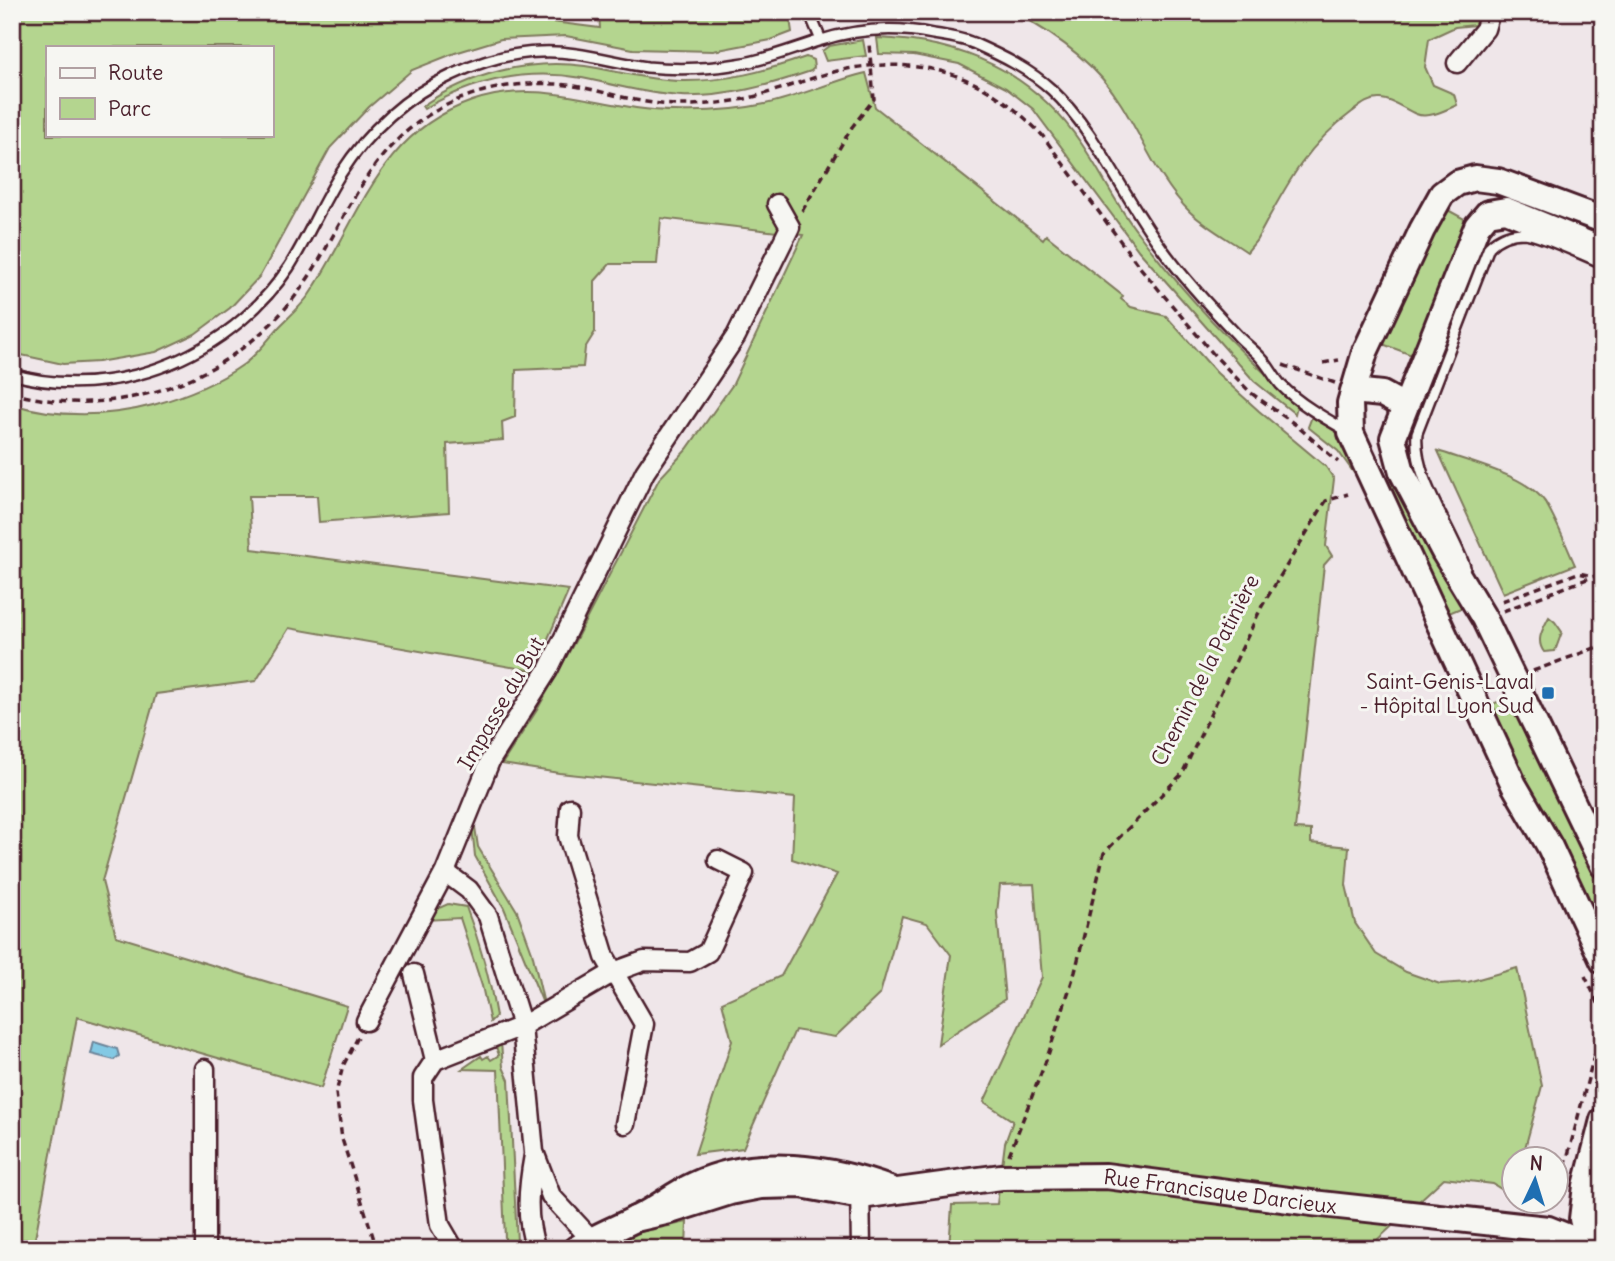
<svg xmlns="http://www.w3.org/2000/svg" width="1615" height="1261" viewBox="0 0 1615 1261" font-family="Delius,sans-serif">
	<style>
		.green { fill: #b4d58f; stroke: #7f7a5d; stroke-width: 2; fill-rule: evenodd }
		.water { fill: #83c9e4; stroke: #6c859a; stroke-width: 2 }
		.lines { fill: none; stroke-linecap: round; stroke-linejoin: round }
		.lane-casing { stroke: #4a1f2b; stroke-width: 14 }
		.street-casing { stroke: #4a1f2b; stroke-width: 23 }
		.secondary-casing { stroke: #4a1f2b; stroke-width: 30 }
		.path { stroke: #4a1f2b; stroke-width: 3.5; stroke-dasharray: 7 5; stroke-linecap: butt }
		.lane { stroke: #f6f6f2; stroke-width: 9 }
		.street { stroke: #f6f6f2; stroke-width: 18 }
		.secondary { stroke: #f6f6f2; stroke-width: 24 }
		.poi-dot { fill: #1f6fb2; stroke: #f6f6f2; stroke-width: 2.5 }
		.labels { text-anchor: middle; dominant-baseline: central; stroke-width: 6; stroke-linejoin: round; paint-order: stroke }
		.street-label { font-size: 21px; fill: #4a1f2b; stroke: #f6f6f2 }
		.poi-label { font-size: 21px; fill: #4a1f2b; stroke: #f6f6f2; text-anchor: end }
	</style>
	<rect width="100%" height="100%" fill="#efe6e9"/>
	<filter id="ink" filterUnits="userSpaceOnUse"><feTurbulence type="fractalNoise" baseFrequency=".0143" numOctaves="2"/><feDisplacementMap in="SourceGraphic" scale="14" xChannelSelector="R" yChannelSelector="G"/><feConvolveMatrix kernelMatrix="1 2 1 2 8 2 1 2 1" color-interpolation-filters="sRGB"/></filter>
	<g filter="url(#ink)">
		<path class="green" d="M12 12H514L513 17 600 28 599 12H789L792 32 771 40 713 51 633 49 566 36 501 39 455 53 412 70 369 107 330 148 260 276 230 308 195 334 156 352 98 362 63 364 12 353ZM47 47H271V135H47Z
			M1013 12H1478L1475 25 1455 27 1429 39 1425 67 1433 85 1454 94 1457 105C1446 110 1428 119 1416 114 1404 109 1394 100 1381 99 1369 98 1361 105 1352 112 1304 147 1284 190 1256 241L1247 252C1228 239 1206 227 1190 212 1160 183 1143 139 1121 104 1096 63 1055 34 1013 12Z
			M877 38C962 41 1032 71 1081 143 1101 172 1116 205 1138 233 1184 294 1239 353 1298 402L1295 414 1254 381 1139 251 1033 109 1006 88 959 64 914 55 879 54Z
			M863 40 866 56 826 61 822 51 829 46Z
			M806 57 813 60 814 68 811 71C770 85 725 98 681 96 647 94 616 85 582 78 526 68 473 80 424 109L422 106C469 74 528 58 585 66 617 71 648 80 680 81 725 82 765 71 806 57Z
			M866 73 875 107 1043 239 1046 235 1123 296 1121 299 1131 307 1166 316 1217 373 1259 411 1326 467 1334 479 1326 546 1332 556 1324 565 1295 829 1311 830V843L1349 847 1346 885 1355 923 1376 954 1406 972 1440 984 1468 982 1517 968 1542 1086 1522 1159 1514 1160 1512 1196 1493 1184 1444 1178 1377 1240 1376 1249H949L952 1205 997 1204 1005 1143 1013 1121 984 1102 1042 977 1034 884 1000 885 997 913 1005 999 938 1044 951 955 927 923 902 916 880 994 835 1037 795 1030 743 1148 695 1154 732 1041 722 1002 781 976 837 874 792 859 795 798 559 773 502 764 537 710 575 641 659 479 687 449 733 384 803 235 661 218 657 264H610L595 281V332L585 348 583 367 516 370 515 417 502 422 503 440 447 444 449 512 319 522 317 496H249L252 549 569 590 534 671 289 628 256 681 156 694 102 881 116 936 347 1006 321 1088 77 1017 33 1249H12V404C56 418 109 417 153 405 185 396 216 384 244 364 258 354 269 338 280 326 290 316 301 306 309 295 359 221 377 134 472 101 546 76 603 111 675 111 705 112 736 110 765 104 799 97 832 81 866 73Z
			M1446 209 1468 221 1417 357 1377 342Z
			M1313 414 1345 439 1361 471 1354 473 1338 451 1308 427Z
			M1438 451C1469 462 1530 476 1547 505 1558 524 1566 545 1575 565L1503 593Z
			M1399 478 1468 605 1442 616 1383 484Z
			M1549 617 1555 622 1562 632 1555 651 1544 652C1535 640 1543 629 1549 617Z
			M1511 697 1603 893V936L1487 706Z
			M472 826 475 827 478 847 517 911 532 952 543 1000 542 1001 504 908 475 856Z
			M448 904 466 907C480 943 490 978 496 1016L490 1022 482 986 460 918 426 920 430 912Z
			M501 1042 503 1067 509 1080 517 1242 520 1249H502L505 1239 498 1070 462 1069 481 1056 483 1059 488 1056 491 1060 499 1055 495 1044Z
			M687 1222 686 1249H609L636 1233Z"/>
		<path class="water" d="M94 1042 117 1049 119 1056 114 1060 91 1054Z"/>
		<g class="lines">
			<defs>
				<path id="lane" d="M809 12 821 40
					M12 374C51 386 96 385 136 375 197 359 253 321 289 267 308 237 322 203 341 173 368 131 407 95 452 75 479 62 511 53 540 52 577 50 611 62 647 67 678 70 708 69 738 64 766 60 792 49 818 41 856 29 894 26 933 34 947 36 961 38 973 43 1002 56 1029 69 1052 90 1096 131 1124 198 1161 247 1183 278 1210 307 1237 335 1244 343 1254 350 1261 358 1269 366 1273 376 1281 385 1299 404 1326 419 1349 432
					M1465 567C1450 525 1413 478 1417 433L1489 247C1498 238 1511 233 1524 233 1540 234 1585 256 1603 263"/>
				<path id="street" d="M1457 63 1485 29 1490 12
					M570 808 568 836 605 957 644 1024 625 1124
					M445 872 469 890 488 916 522 1026 534 1152 551 1196 591 1239
					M414 974 435 1060
					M366 1021 445 872 490 761 548 670 645 472 736 336 790 227 777 204
					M205 1069V1249
					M534 1155C528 1188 525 1217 536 1249
					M860 1185 861 1249
					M454 1249 440 1225 423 1100V1078L435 1060 522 1026 614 972 644 961 690 962 708 952 744 873 718 860"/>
				<g id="secondary">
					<path d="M1603 220 1498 181 1475 178 1457 183 1442 194 1422 230 1365 352 1350 403 1351 433 1514 785 1550 847 1603 961"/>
					<path d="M1603 250 1506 210 1488 213 1477 226 1393 438 1402 472 1444 552 1484 618 1603 865"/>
					<path d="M1353 391 1382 394 1404 406"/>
					<path id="s1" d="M635 1219 670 1211 730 1192 761 1186 801 1185 861 1196 1001 1177 1106 1176 1312 1203 1548 1229 1598 1249"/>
					<path d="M1590 1246 1582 1219 1586 1186 1603 1120"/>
					<path d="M576 1249C597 1235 621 1227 643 1215 660 1206 676 1193 694 1185 756 1156 830 1167 892 1190"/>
				</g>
			</defs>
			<use href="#lane" class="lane-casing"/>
			<use href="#street" class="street-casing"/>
			<use href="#secondary" class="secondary-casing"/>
			<path class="path" d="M932 21 936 12
				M802 211 852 127 874 99 869 44
				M1323 363 1339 360
				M1283 365 1335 383
				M12 393C121 423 238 378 302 287 348 221 363 151 439 109 477 88 523 80 567 85 598 89 629 101 661 104 682 106 705 105 726 102 769 97 806 77 847 69 873 64 899 64 925 68 972 75 1010 101 1042 135L1138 265 1215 356 1251 393 1296 425 1338 462
				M1502 601 1578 573 1593 576
				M1503 611 1603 573
				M1533 671 1603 645
				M358 1037 343 1066 336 1093 342 1139 377 1249
				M1009 1155 1047 1058 1075 972 1104 853 1182 774 1262 606 1326 501 1348 494
				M1556 1201 1601 1029V1009L1585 976"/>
			<use href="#lane" class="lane"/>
			<use href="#street" class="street"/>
			<use href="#secondary" class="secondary"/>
		</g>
	</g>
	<rect class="poi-dot" x="1541" y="686" width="14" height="14" rx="3.5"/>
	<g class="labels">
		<g class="street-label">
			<text transform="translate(1205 670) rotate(-63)">Chemin de la Patinière</text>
			<text transform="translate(501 703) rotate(-60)">Impasse du But</text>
			<text stroke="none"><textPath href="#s1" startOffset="593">Rue Francisque Darcieux</textPath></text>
		</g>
		<g class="poi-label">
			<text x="1534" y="681">Saint-Genis-Laval<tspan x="1534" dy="24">- Hôpital Lyon Sud</tspan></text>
		</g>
	</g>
	<rect width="1615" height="1261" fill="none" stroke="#f6f6f2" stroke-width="42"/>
	<rect x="21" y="21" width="1573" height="1219" fill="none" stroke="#4a1f2b" stroke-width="2.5" filter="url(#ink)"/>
	<rect x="46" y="46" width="228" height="91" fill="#f6f6f2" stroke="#b1a0a2" stroke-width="2"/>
	<rect x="60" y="68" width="35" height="10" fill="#f6f6f2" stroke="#b1a0a2" stroke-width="2"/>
	<text x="108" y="80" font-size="21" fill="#4a1f2b">Route</text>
	<rect x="60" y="98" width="35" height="21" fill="#b4d58f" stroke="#b1a0a2" stroke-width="2"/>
	<text x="108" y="116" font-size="21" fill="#4a1f2b">Parc</text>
	<g transform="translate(1535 1180) rotate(4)"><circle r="33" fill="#f6f6f2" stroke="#b1a0a2" stroke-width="2"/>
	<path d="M0-5L12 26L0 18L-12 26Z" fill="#1f6fb2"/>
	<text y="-10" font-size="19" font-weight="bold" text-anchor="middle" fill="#4a1f2b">N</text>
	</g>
</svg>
